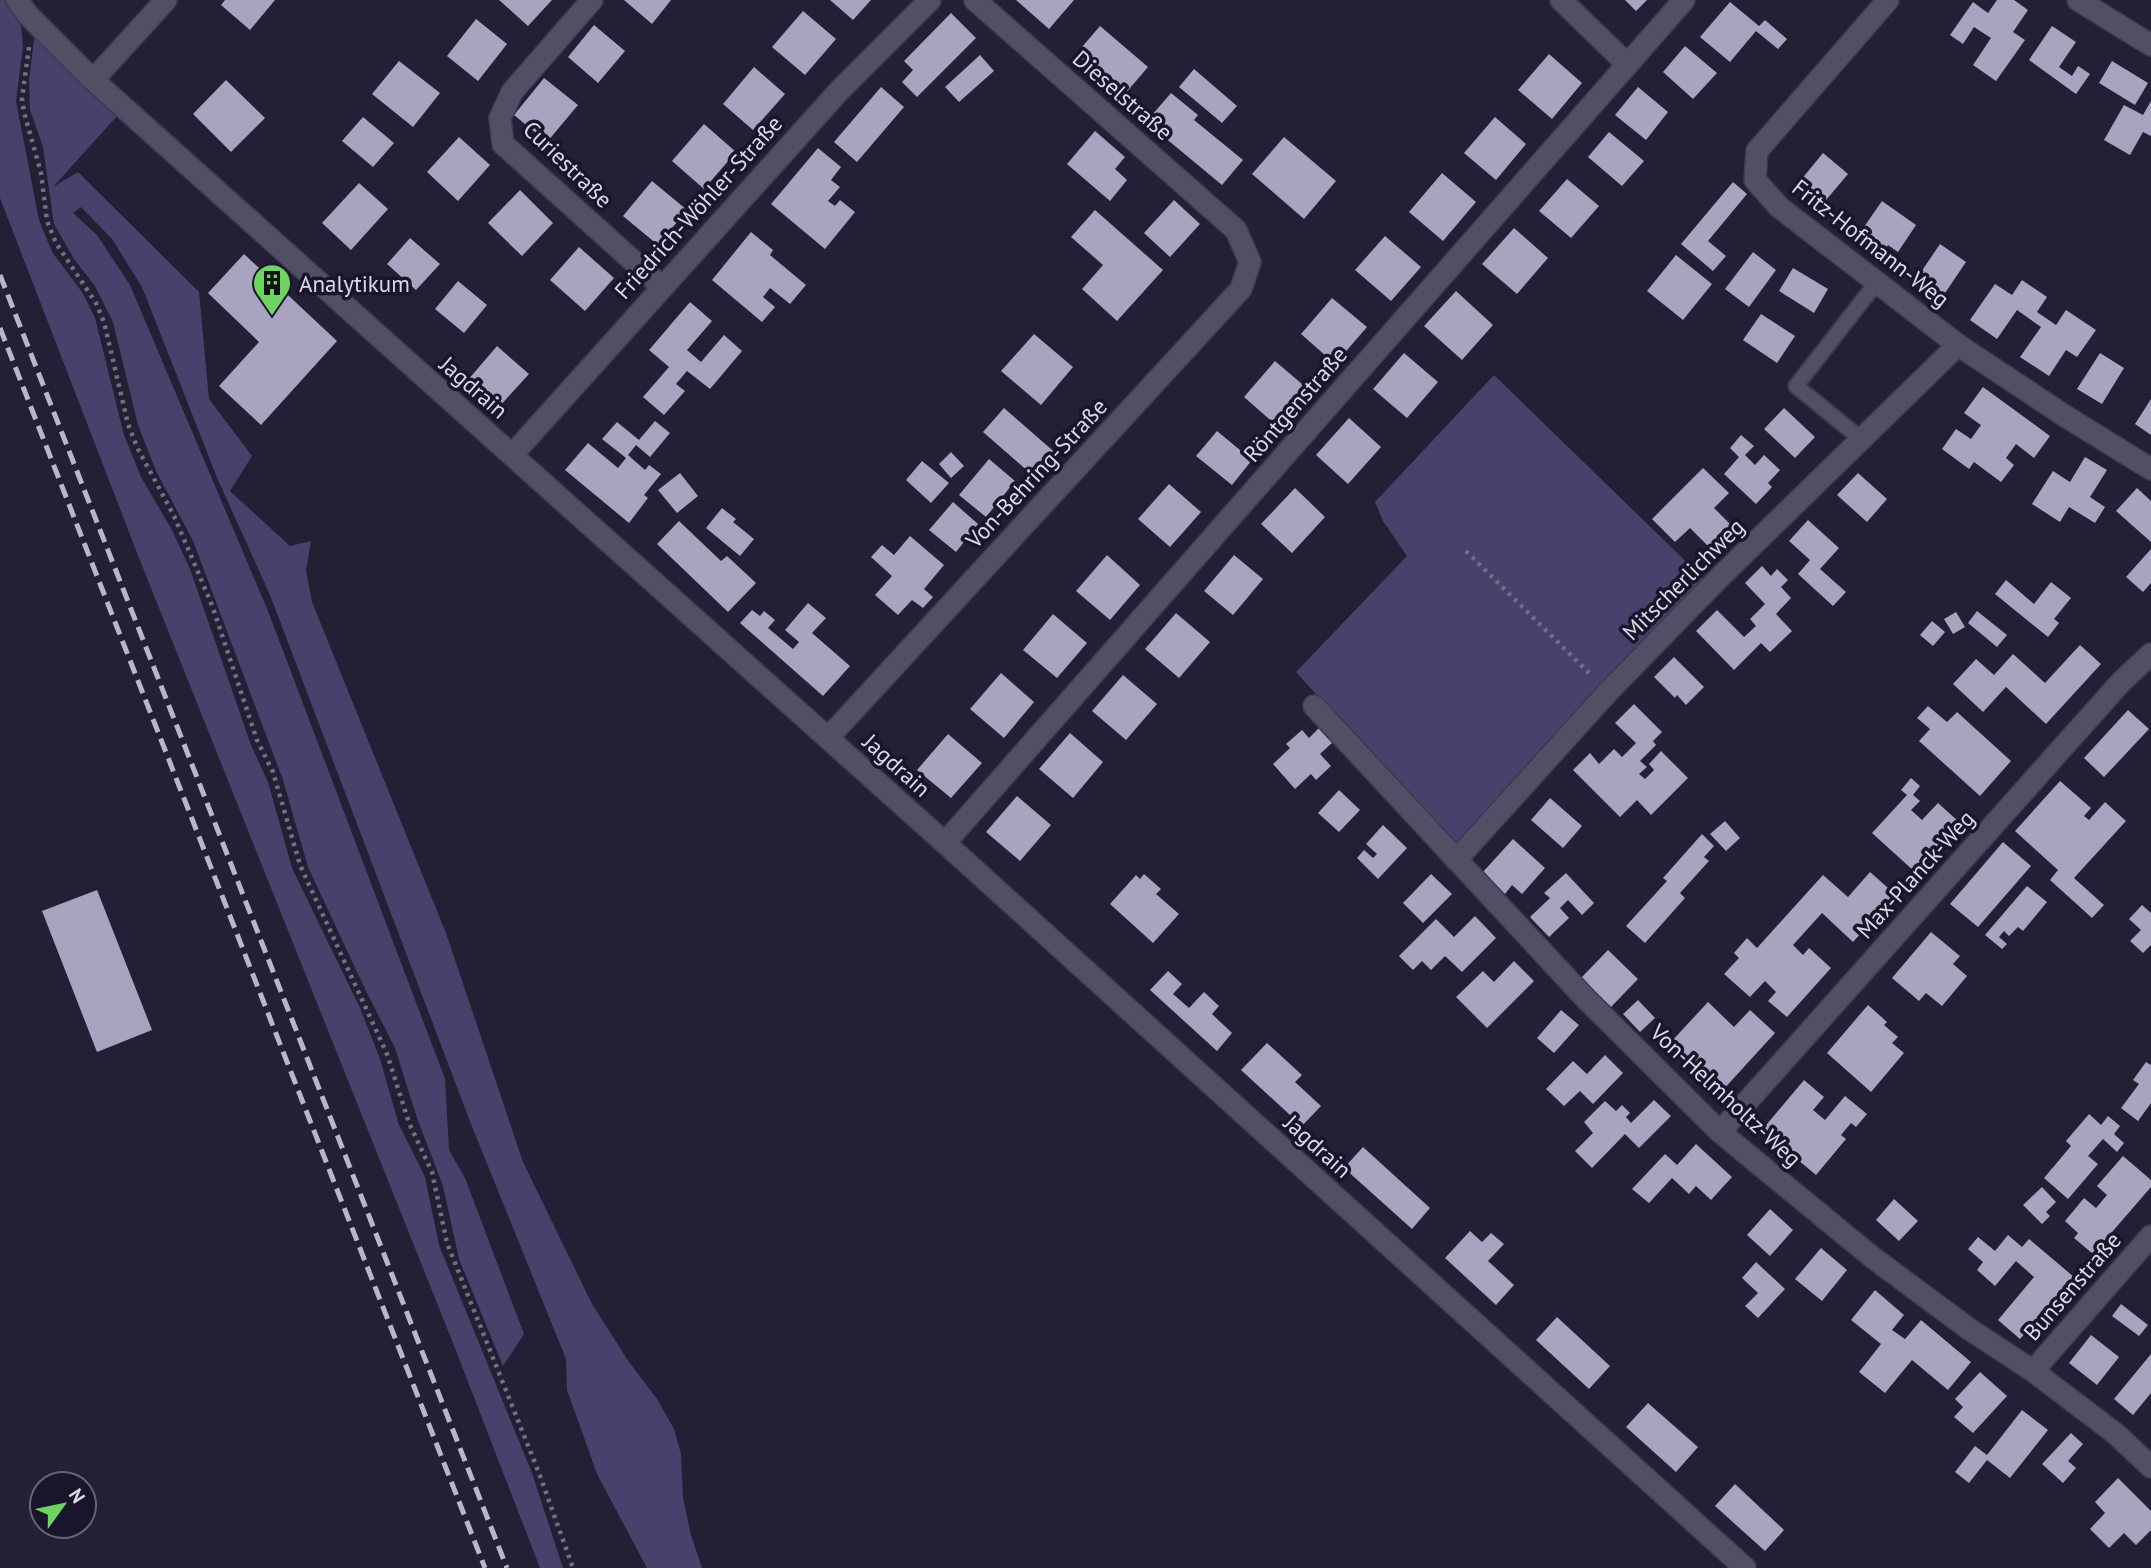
<svg xmlns="http://www.w3.org/2000/svg" width="2151" height="1568" viewBox="0 0 2151 1568" font-family="'PT Sans',sans-serif">
	<style>
		.green { fill: #49406c }
		.building { fill: #a8a4c0 }
		.lines { fill: none; stroke-linecap: round; stroke-linejoin: round }
		.lane-casing { stroke: #3e3a4c; stroke-width: 18 }
		.street-casing { stroke: #3e3a4c; stroke-width: 24 }
		.path { stroke: #716f81; stroke-width: 4.5; stroke-dasharray: 3.5 5; stroke-linecap: butt }
		.lane { stroke: #524e66; stroke-width: 14 }
		.street { stroke: #524e66; stroke-width: 21 }
		.rail { stroke: #b9b7c6; stroke-width: 5; stroke-dasharray: 14 7; stroke-linecap: butt }
		.labels { text-anchor: middle; dominant-baseline: central; stroke-width: 7; stroke-linejoin: round; paint-order: stroke }
		.street-label { font-size: 23px; fill: #dbdae8; stroke: #19152a }
		.poi-label { font-size: 23px; fill: #dbdae8; stroke: #19152a; text-anchor: start }
	</style>
	<rect width="100%" height="100%" fill="#231f34"/>
	<path class="green" d="M0 0H6L16 12 21 26 23 46 16 101 39 220 52 252 82 292 95 318 124 435 141 477 172 530 190 569 251 745 268 782 292 868 360 1008 380 1059 399 1125 425 1177 439 1245 532 1473 563 1568H540L453 1343 139 558 0 198Z
		M40 37 118 115 53 187 78 172 199 292 209 399 252 456 230 491 290 546 311 541 306 570 312 602 446 933 523 1162 592 1304 629 1362 657 1399 674 1429 681 1454 683 1497 691 1535 702 1568H647L597 1474 567 1390 566 1359 471 1124 270 595 218 480 142 287 112 239 81 207 73 213 97 235 130 285 268 611 445 1079 449 1150 465 1178 524 1334 503 1366 459 1259 443 1186 417 1118 395 1048 365 989 308 867 283 780 193 541 156 471 138 425 113 322 95 286 74 259 54 224 43 147 30 110 29 81 34 39Z
		M1494 375 1704 579 1454 846 1296 672 1407 556 1383 521 1375 502Z"/>
	<path class="building" d="M225 0H275L250 30 221 5Z
		M499 0H552L528 26Z
		M624 0H671L652 24Z
		M830 0H871L853 20Z
		M1016 0H1074L1049 29Z
		M1625 0H1647L1636 11Z
		M1997 0H2014L2028 10 2013 32 2025 40 1996 81 1973 65 1991 38 1974 27 1963 44 1950 35 1973 2 1988 13Z
		M1730 2 1759 26 1765 20 1787 39 1778 49 1756 31 1730 62 1700 37Z
		M803 11 836 39 805 75 772 47Z
		M951 13 976 38 917 97 902 82 913 70 904 61Z
		M476 19 507 44 478 81 447 56Z
		M594 25 625 51 598 83 568 57Z
		M1100 26 1148 67 1124 95 1076 54Z
		M2052 26 2076 42 2059 67 2072 76 2078 66 2090 74 2076 94 2029 60Z
		M1685 46 1717 73 1693 99 1663 72Z
		M1549 54 1582 83 1552 119 1518 90Z
		M980 55 994 71 959 102 945 87Z
		M399 61 440 93 413 127 372 94Z
		M2112 61 2148 83 2135 105 2099 83Z
		M754 67 785 94 753 130 723 104Z
		M1194 69 1237 106 1222 123 1179 87Z
		M544 78 578 105 547 142 514 115Z
		M226 80 265 118 231 152 193 114Z
		M881 87 904 107 857 162 834 142Z
		M1638 87 1668 112 1646 140 1615 115Z
		M1171 93 1198 115 1194 120 1243 160 1222 185 1146 122Z
		M2151 101V136L2143 132 2130 155 2104 140 2124 105 2143 115Z
		M363 117 394 143 373 167 342 141Z
		M1495 117 1526 144 1496 180 1464 153Z
		M704 124 736 152 704 189 672 161Z
		M1095 131 1125 157 1115 169 1127 180 1110 201 1067 164Z
		M1609 132 1644 161 1622 186 1588 157Z
		M459 137 490 165 458 201 427 172Z
		M1284 137 1336 181 1304 219 1252 174Z
		M818 148 841 167 831 180 840 187 828 201 835 206 840 200 855 212 825 249 771 204Z
		M1823 153 1848 174 1821 206 1796 186Z
		M1442 173 1476 202 1443 241 1409 212Z
		M1567 179 1599 206 1571 238 1539 211Z
		M652 181 687 210 658 245 623 216Z
		M1733 182 1747 194 1708 241 1726 256 1713 271 1681 244Z
		M359 183 388 209 351 250 322 223Z
		M520 190 553 223 522 256 488 223Z
		M1174 200 1200 224 1170 257 1144 233Z
		M1882 201 1916 225 1898 252 1888 245 1882 254 1857 237Z
		M1095 210 1163 270 1117 321 1082 289 1103 265 1071 237Z
		M1514 228 1548 258 1517 294 1482 264Z
		M751 232 773 250 770 255 806 285 790 304 770 288 763 297 775 307 762 322 712 280Z
		M1385 236 1421 267 1391 301 1355 270Z
		M410 238 440 264 416 290 387 264Z
		M1940 244 1966 262 1941 299 1915 281Z
		M579 247 614 278 585 311 550 280Z
		M1753 252 1776 270 1749 307 1725 289Z
		M244 254 337 341 261 425 219 386 259 342 208 293Z
		M1676 255 1712 284 1683 320 1647 291Z
		M1793 268 1828 289 1814 313 1779 291Z
		M2022 280 2047 297 2037 312 2056 325 2066 310 2096 330 2077 357 2066 350 2049 376 2020 357 2041 327 2017 310 1997 339 1970 320 1995 284 2012 295Z
		M458 281 487 305 464 333 435 309Z
		M1456 291 1493 325 1462 360 1424 326Z
		M1332 298 1367 327 1335 364 1301 334Z
		M690 302 712 321 687 350 701 362 724 335 742 351 710 389 687 371 676 384 685 391 664 415 643 397 669 367 649 350Z
		M1761 314 1795 336 1777 363 1743 340Z
		M1034 334 1073 367 1041 405 1001 371Z
		M497 346 529 374 498 408 467 381Z
		M1404 353 1438 382 1407 418 1373 389Z
		M2100 353 2124 368 2102 404 2077 389Z
		M1275 361 1309 390 1277 426 1244 397Z
		M1983 387 2050 436 2034 458 2016 444 2006 458 2014 465 2001 482 1974 462 1969 469 1942 449 1956 429 1971 439 1981 425 1964 413Z
		M2151 399V435L2135 424Z
		M1004 408 1059 456 1038 480 983 432Z
		M1784 408 1815 437 1795 458 1764 429Z
		M1349 418 1381 447 1348 484 1316 455Z
		M655 421 670 433 650 457 636 445 628 455 645 470 649 465 661 474 644 495 648 498 629 523 565 470 588 443 618 468 626 458 602 439 617 422 639 440Z
		M1217 431 1252 460 1232 485 1196 456Z
		M1741 435 1754 446 1745 455 1755 465 1764 455 1780 470 1768 483 1772 487 1756 504 1724 474 1739 457 1730 448Z
		M951 452 964 466 951 478 939 464Z
		M2085 457 2107 470 2090 497 2105 507 2095 523 2069 507 2060 522 2032 504 2053 471 2070 482Z
		M989 459 1015 481 986 517 959 495Z
		M922 461 949 483 931 503 906 480Z
		M1703 468 1729 493 1714 508 1733 527 1711 549 1690 528 1675 542 1652 519Z
		M680 473 698 496 677 513 658 490Z
		M1858 473 1887 499 1867 522 1837 495Z
		M1169 484 1201 512 1170 547 1138 519Z
		M1295 488 1325 517 1292 553 1261 524Z
		M2137 488 2151 501V542L2116 511Z
		M953 502 978 524 956 552 929 530Z
		M722 508 736 519 733 522 754 539 740 556 706 528Z
		M1808 520 1839 548 1820 569 1846 592 1833 606 1798 574 1810 560 1789 541Z
		M679 521 721 561 727 556 756 583 728 612 657 544Z
		M910 536 944 565 924 589 933 597 923 608 912 600 898 615 875 595 892 576 871 557 882 545 894 555Z
		M2151 549V583L2143 592 2126 577Z
		M1107 555 1140 585 1110 620 1076 591Z
		M1234 555 1263 579 1233 615 1204 591Z
		M1762 566 1771 576 1777 569 1788 580 1781 587 1791 598 1776 614 1792 631 1770 652 1761 643 1734 670 1696 631 1717 610 1744 637 1756 626 1750 619 1765 604 1745 583Z
		M2006 580 2034 604 2051 582 2071 598 2054 619 2059 623 2048 637 1995 594Z
		M808 603 826 618 812 633 850 666 823 696 740 623 752 610 760 616 764 611 775 620 768 628 793 649 799 642 785 630Z
		M1977 611 2007 635 1997 647 1968 623Z
		M1956 612 1965 627 1953 634 1944 619Z
		M1176 613 1210 642 1179 678 1145 649Z
		M1053 614 1087 643 1057 678 1023 650Z
		M1932 621 1945 632 1933 646 1920 635Z
		M2080 645 2101 664 2046 724 2006 687 1983 712 1953 684 1976 659 1994 675 2013 654 2045 683Z
		M1674 657 1704 687 1686 705 1677 695 1675 698 1654 677Z
		M1001 673 1034 702 1004 738 970 709Z
		M1123 675 1157 704 1126 740 1092 711Z
		M1634 704 1662 732 1653 741 1656 745 1640 761 1647 767 1639 774 1645 779 1654 770 1649 764 1661 751 1688 778 1651 815 1637 800 1620 817 1573 770 1590 753 1599 764 1614 749 1622 757 1636 743 1615 723Z
		M1928 706 1947 722 1957 712 2011 761 1980 796 1919 741 1930 729 1917 718Z
		M2128 710 2149 729 2104 777 2084 758Z
		M1319 728 1332 743 1320 754 1331 766 1316 780 1311 774 1295 789 1273 764 1290 748 1286 744 1302 730 1309 738Z
		M1070 733 1103 762 1073 798 1039 769Z
		M948 734 982 763 951 798 917 770Z
		M1911 778 1920 786 1913 795 1920 801 1911 810 1922 820 1938 803 1959 822 1915 872 1872 833 1907 795 1901 790Z
		M2060 781 2091 808 2084 816 2089 820 2105 802 2126 821 2074 878 2104 905 2092 918 2050 880 2058 870 2015 831Z
		M1339 790 1360 810 1339 832 1318 813Z
		M1017 796 1051 825 1020 861 986 832Z
		M1550 798 1582 826 1563 848 1531 820Z
		M1725 821 1740 838 1726 851 1710 834Z
		M1383 825 1407 848 1378 879 1357 858 1364 850 1373 858 1377 854 1366 844Z
		M1702 834 1714 846 1704 857 1709 861 1680 893 1685 898 1645 943 1626 926 1667 881 1663 878Z
		M1513 839 1545 868 1522 894 1512 885 1505 894 1482 873Z
		M2003 842 2031 866 1978 927 1950 904Z
		M1870 872 1896 895 1853 942 1822 913 1793 945 1803 955 1809 948 1831 968 1787 1017 1768 1001 1776 992 1765 981 1750 997 1724 974 1739 958 1734 953 1747 938 1757 948 1823 875 1848 897Z
		M1566 873 1594 903 1582 915 1568 900 1560 908 1569 918 1549 937 1530 917 1550 898 1544 893Z
		M1144 874 1161 889 1156 894 1179 914 1153 943 1110 904 1136 875 1140 879Z
		M1431 874 1452 894 1423 923 1403 903Z
		M2027 886 2047 902 2023 931 2018 927 2009 936 2004 931 1999 937 2007 944 2002 949 1985 935Z
		M97 890 152 1030 97 1052 42 911Z
		M2142 905 2151 913V945L2143 953 2130 941 2141 930 2129 919Z
		M1475 916 1496 938 1462 972 1445 956 1431 970 1422 961 1413 970 1399 956 1436 919 1454 937Z
		M1931 932 1960 956 1953 964 1967 976 1942 1006 1926 993 1919 1001 1892 978Z
		M1608 950 1638 979 1611 1007 1581 978Z
		M1514 961 1534 981 1487 1028 1456 997 1483 971 1494 982Z
		M1168 971 1182 984 1173 994 1189 1008 1204 992 1219 1006 1212 1014 1232 1033 1217 1051 1150 990Z
		M1638 1000 1655 1018 1640 1032 1623 1014Z
		M1708 1002 1734 1027 1750 1010 1775 1033 1722 1091 1670 1043Z
		M1868 1005 1887 1022 1884 1025 1898 1037 1892 1043 1904 1053 1871 1092 1827 1053Z
		M1561 1010 1579 1025 1554 1053 1537 1038Z
		M1267 1043 1302 1075 1295 1082 1321 1106 1302 1126 1241 1070Z
		M1605 1055 1623 1073 1593 1104 1580 1091 1564 1106 1546 1089 1573 1061 1587 1074Z
		M2146 1062 2151 1065V1103L2138 1121 2121 1108 2139 1084 2133 1080Z
		M1804 1080 1824 1097 1813 1110 1825 1120 1845 1096 1867 1114 1856 1127 1851 1123 1841 1135 1846 1139 1816 1175 1762 1130Z
		M1654 1100 1671 1116 1639 1148 1625 1134 1592 1168 1575 1151 1593 1133 1584 1122 1605 1101 1616 1111 1622 1105 1630 1113 1626 1117 1631 1123Z
		M2089 1114 2101 1125 2108 1116 2120 1126 2114 1134 2124 1143 2117 1152 2103 1139 2088 1156 2098 1164 2068 1199 2044 1178 2071 1146 2066 1141Z
		M1696 1144 1732 1177 1711 1200 1696 1186 1689 1194 1672 1178 1649 1203 1632 1189 1665 1154 1677 1165Z
		M1363 1147 1430 1208 1412 1229 1344 1168Z
		M2123 1156 2151 1180V1187L2093 1254 2074 1238 2078 1233 2065 1221 2084 1198 2096 1208 2107 1195 2097 1186Z
		M2042 1187 2056 1202 2046 1212 2050 1216 2042 1224 2023 1205Z
		M1894 1199 1918 1221 1899 1241 1876 1220Z
		M1770 1209 1793 1230 1770 1256 1747 1235Z
		M1470 1231 1482 1242 1491 1233 1504 1244 1488 1261 1514 1285 1496 1305 1445 1258Z
		M2008 1235 2022 1247 2029 1239 2074 1277 2020 1339 1998 1320 2034 1277 2016 1261 1995 1286 1977 1270 1983 1262 1968 1249 1978 1237 1995 1251Z
		M1821 1248 1847 1270 1822 1301 1795 1279Z
		M1756 1262 1785 1289 1758 1318 1745 1306 1758 1293 1742 1278Z
		M1875 1290 1904 1315 1892 1330 1905 1339 1921 1320 1971 1362 1948 1390 1912 1360 1885 1393 1859 1372 1881 1344 1851 1320Z
		M2121 1304 2148 1325 2139 1336 2112 1316Z
		M1557 1317 1610 1366 1589 1389 1536 1340Z
		M2091 1335 2119 1357 2097 1385 2069 1363Z
		M2151 1354V1393L2133 1415 2114 1399Z
		M1980 1372 2007 1396 1973 1433 1954 1417 1963 1407 1955 1399Z
		M1648 1403 1698 1447 1676 1472 1626 1427Z
		M2022 1410 2048 1430 2010 1478 1987 1460 1969 1483 1955 1472 1975 1446 1987 1455Z
		M2071 1433 2083 1444 2068 1461 2076 1468 2063 1483 2042 1464Z
		M2118 1478 2151 1511V1530L2136 1545 2124 1533 2109 1548 2090 1529 2105 1513 2095 1502Z
		M1735 1484 1784 1530 1765 1551 1715 1506Z"/>
	<g class="lines">
		<defs>
			<path id="lane" d="M1861 439 1796 386 1877 282"/>
			<path id="street" d="M17 0 28 15 93 80 945 843 1745 1568
				M592 0 512 92 500 118 503 144 662 287
				M1561 0 1627 64
				M1888 0 1757 151 1755 180 1779 207 1958 345 2065 416 2151 469
				M2078 0 2151 45
				M93 80 166 0
				M512 455 840 90 930 0
				M1314 706 1586 999 1720 1132 1872 1257 1969 1329 2033 1371 2116 1434 2151 1467
				M828 738 1241 289 1250 262 1236 230 975 0
				M945 843 1684 0
				M1456 860 1608 692 1719 578 1958 345
				M1720 1132 2121 682 2151 654
				M2033 1371 2151 1236"/>
		</defs>
		<use href="#lane" class="lane-casing"/>
		<use href="#street" class="street-casing"/>
		<path class="path" d="M29 47 22 98 24 112 41 173 47 221 56 243 96 303 104 322 128 424 137 447 174 516 195 565 213 608 257 740 273 772 300 865 387 1054 409 1123 432 1172 447 1243 539 1473 573 1568
			M1466 551 1592 676"/>
		<use href="#lane" class="lane"/>
		<use href="#street" class="street"/>
		<path class="rail" d="M0 275 507 1568
			M0 328 485 1568"/>
	</g>
	<defs>
		<symbol id="building-pin" viewBox="-11 -11 22 30"><path d="M0 17L-7.5 6A9.5 9.5 0 1 1 7.5 6Z" fill="#6dd361" stroke="#19152a"/><path d="M-4-6H4V6H1V3H-1V6H-4ZM-2.5-4.3h1.7v1.8h-1.7ZM.8-4.3h1.7v1.8H.8ZM-2.5-1h1.7V.8h-1.7ZM.8-1h1.7V.8H.8Z" fill="#111"/></symbol>
	</defs>
	<g fill-rule="evenodd">
		<use href="#building-pin" x="250" y="261" width="44" height="60"/>
	</g>
	<g class="labels">
		<g class="street-label">
			<text transform="translate(1123 95) rotate(41)">Dieselstraße</text>
			<text transform="translate(568 164) rotate(44)">Curiestraße</text>
			<text transform="translate(698 207) rotate(-48)">Friedrich-Wöhler-Straße</text>
			<text transform="translate(1871 243) rotate(38)">Fritz-Hofmann-Weg</text>
			<text transform="translate(474 387) rotate(41)">Jagdrain</text>
			<text transform="translate(1295 404) rotate(-49)">Röntgenstraße</text>
			<text transform="translate(1036 473) rotate(-47)">Von-Behring-Straße</text>
			<text transform="translate(1683 579) rotate(-45)">Mitscherlichweg</text>
			<text transform="translate(897 765) rotate(42)">Jagdrain</text>
			<text transform="translate(1915 874) rotate(-48)">Max-Planck-Weg</text>
			<text transform="translate(1726 1095) rotate(43)">Von-Helmholtz-Weg</text>
			<text transform="translate(1318 1146) rotate(42)">Jagdrain</text>
			<text transform="translate(2072 1286) rotate(-49)">Bunsenstraße</text>
		</g>
		<g class="poi-label">
			<text x="299" y="283">Analytikum</text>
		</g>
	</g>
	<g transform="translate(63 1505) rotate(57)"><circle r="33" fill="#19152a" stroke="#676476" stroke-width="2"/>
	<path d="M0-5L12 26L0 18L-12 26Z" fill="#6dd361"/>
	<text y="-10" font-size="19" font-weight="bold" text-anchor="middle" fill="#dbdae8">N</text>
	</g>
</svg>
